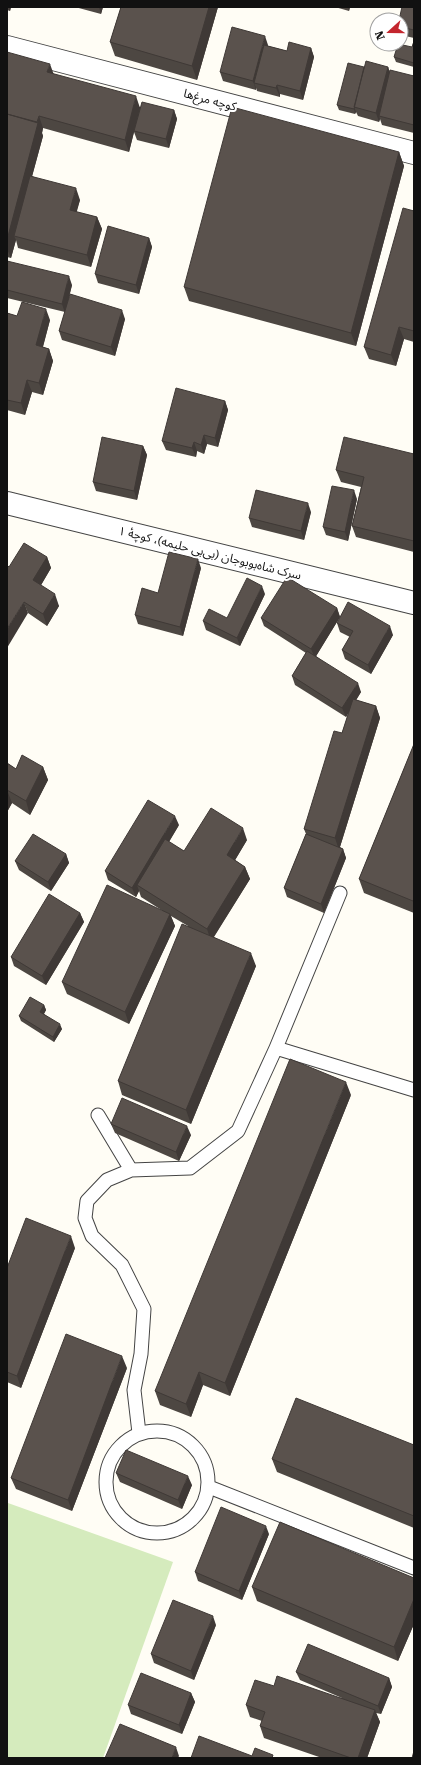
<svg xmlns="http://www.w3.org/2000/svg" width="421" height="1765" viewBox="0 0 421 1765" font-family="'Roboto Serif','Noto Sans Arabic',serif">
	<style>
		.green { fill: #d5ebbd }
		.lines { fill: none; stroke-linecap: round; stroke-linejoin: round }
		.service-casing { stroke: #444; stroke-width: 15 }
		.minor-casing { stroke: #444; stroke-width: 24 }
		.service { stroke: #fff; stroke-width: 13 }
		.minor { stroke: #fff; stroke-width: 22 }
		.wall { fill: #4d4742 }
		.shaded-wall { fill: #3f3936 }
		.building { fill: #5a524d; stroke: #3f3936 }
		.labels { text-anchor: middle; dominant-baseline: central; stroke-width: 4; stroke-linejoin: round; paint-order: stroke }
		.street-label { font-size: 12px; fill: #111; stroke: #fff }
	</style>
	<rect width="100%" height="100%" fill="#fffdf5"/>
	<path class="green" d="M8 1503 173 1562 103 1758H7Z"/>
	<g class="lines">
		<defs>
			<path id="service" d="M276 1048 414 1090
				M98 1115 131 1170
				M106 1482a51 51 0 1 1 102 0a51 51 0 1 1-102 0Z
				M139 1433 134 1390 141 1354 144 1309 122 1265 92 1236 85 1218 87 1201 107 1180 131 1170 190 1168 238 1131 276 1048 340 893
				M209 1487 414 1568"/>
			<path id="minor" d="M7 47 414 153
				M7 503 414 603"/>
		</defs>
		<use href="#service" class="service-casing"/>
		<use href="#minor" class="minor-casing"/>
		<use href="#service" class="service"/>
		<use href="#minor" class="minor"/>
	</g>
	<path class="wall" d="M7 7H11L10 11 7 10Z
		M75 7H103L101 14Z
		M121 7H218L197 80 115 56 110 42Z
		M335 7H350L349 11Z
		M414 7V38L401 35V20Z
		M414 41V67L396 62 394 57 412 47Z
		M268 45V46L287 51 311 48 314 57 303 100 280 94V97L257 91 256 88V90L223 81 220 72Z
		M7 52 54 74 140 107 174 110 177 119 169 148 137 140 134 132 129 152 43 128 42 133 43 136 32 176 80 200 76 212 97 217 102 229 91 267 18 248 16 240 11 258 7 257Z
		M364 67H388L390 73 414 76V133L382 125 380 119 379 122 358 116 356 112 355 114 339 110 337 105Z
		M399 152 404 166 356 346 189 301 184 287Z
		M414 211V342L404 339 396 366 369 359 364 347Z
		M149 238 152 247 139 294 98 283 95 274Z
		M7 261 72 285 69 297 125 319 115 356 62 340 59 331 65 312 7 298Z
		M7 313 17 316 50 320 43 347 49 349 53 361 43 395 32 392 25 415 7 410Z
		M225 401 228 410 218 447 207 444 204 454 197 451 196 457 166 450 162 441Z
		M143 446 147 455 137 500 96 491 93 482Z
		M414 454V552L356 537 352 526 361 487 341 482 336 470Z
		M357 499 348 541 326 535 323 527Z
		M311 512 304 540 252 527 249 518Z
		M47 557 51 568 41 585 59 606 47 626 28 613 9 567Z
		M201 568 183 636 138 624 135 615 158 593Z
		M265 594 240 646 206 630 203 621 227 618Z
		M337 608 340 617 316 656 361 692 356 700 376 706 380 718 340 847 343 849 346 858 324 913 287 897 284 888 306 834 304 829 342 733 349 712 346 717 295 685 292 676 306 653 264 626 261 618Z
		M337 623 393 635 371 674 345 659 342 650 350 637 340 632Z
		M414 744V913L364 893 359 879Z
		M7 763 16 769 43 767 48 780 30 815 12 803 7 812Z
		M179 825 169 842 184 851 247 840 235 860 245 867 250 879 214 937 256 966 191 1124 122 1095 118 1081 188 926 171 916 175 926 129 1024 67 994 62 982 163 911 141 897 139 891 136 897 108 880 105 871Z
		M66 854 69 863 51 891 19 870 15 861Z
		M80 913 84 922 46 985 14 966 11 957Z
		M44 1005 46 1010 44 1014 62 1029 54 1042 21 1021 19 1016Z
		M351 1095 230 1396 203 1385 191 1417 160 1405 155 1391Z
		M111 1124 191 1135 179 1161 115 1133Z
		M75 1248 21 1388 7 1382V1268Z
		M127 1368 72 1511 16 1489 11 1478Z
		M414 1445V1528L277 1472 272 1459Z
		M116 1473 192 1485 182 1509 120 1482Z
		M269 1534 242 1600 198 1581 195 1572Z
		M414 1578V1624L398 1661 257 1601 252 1587Z
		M216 1625 194 1680 154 1663 151 1654Z
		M296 1672 389 1678 392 1687 381 1714 376 1713 380 1722 367 1758H322L264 1738 260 1726 262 1721 250 1717 246 1705 274 1686 342 1698 300 1680Z
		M191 1693 195 1702 182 1734 131 1714 128 1705Z"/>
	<path class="shaded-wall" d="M8 7H11L10 11Z
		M99 7H103L101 14Z
		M209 7H218L197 80 192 66Z
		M348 7H350L349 11Z
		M265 36 268 45 257 83H254L256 88V90L253 81Z
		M311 48 314 57 303 100 300 91Z
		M50 64 54 75 47 72Z
		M388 67 391 76 379 116 380 119 379 122 376 113Z
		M277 85 280 94V97L276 88Z
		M136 96 140 108 134 131V132L129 152 125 140Z
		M354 107 356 112 355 114 354 109Z
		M174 110 177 119 169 148 166 139Z
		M39 116 43 128 42 133 43 136 16 236H14L16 240 11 258 7 249V240Z
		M399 152 404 166 356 346 351 333Z
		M76 188 80 200 74 222 70 210Z
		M97 217 102 229 91 267 87 255Z
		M149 238 152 247 139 294 136 285Z
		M69 276 72 285 65 313 62 304Z
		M46 309 50 320 40 357 36 345Z
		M122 310 125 319 115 356 111 347Z
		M399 327 404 339 396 366 391 355Z
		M49 349 53 361 43 395 39 383Z
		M27 380 32 392 25 415 21 403Z
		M225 401 228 410 218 447 215 438Z
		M204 435 207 444 204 454 201 445Z
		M194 442 197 451 196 457 192 448Z
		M143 446 147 455 137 500 134 491Z
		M354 490 357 499 348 541 345 532Z
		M308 503 311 512 304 540 301 531Z
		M47 557 51 568 37 592 33 580Z
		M198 559 201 568 183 636 180 627Z
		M262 586 265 594 240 646 237 638Z
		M55 594 59 606 47 626 43 614Z
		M24 602 28 613 7 648V629Z
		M337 608 340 617 315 658 311 649Z
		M390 626 393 635 371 674 368 665Z
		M358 683 361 692 346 717 342 708Z
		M376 706 380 718 339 850 335 838Z
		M43 767 48 780 30 815 26 801Z
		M7 790 12 803 7 812Z
		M175 816 179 825 141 888 137 885 139 891 136 897 132 888Z
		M243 828 247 840 231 867 227 855Z
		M343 849 346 858 324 913 321 904Z
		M66 854 69 863 51 891 48 882Z
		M245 867 250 879 211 941 207 929Z
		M80 913 84 922 46 985 42 976Z
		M170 914 175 926 129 1024 125 1012Z
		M251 953 256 966 191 1124 186 1110Z
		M44 1005 46 1010 42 1017 40 1012Z
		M60 1024 62 1029 54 1042 53 1037Z
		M346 1082 351 1095 230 1396 225 1383Z
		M187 1126 191 1135 179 1161 176 1152Z
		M71 1236 75 1248 21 1388 17 1376Z
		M122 1356 127 1368 72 1511 68 1500Z
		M199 1372 203 1385 191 1417 186 1404Z
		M188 1476 192 1485 182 1509 178 1500Z
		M266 1526 269 1534 242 1600 239 1591Z
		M414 1599V1624L398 1661 394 1647Z
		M213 1616 216 1625 194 1680 191 1671Z
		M389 1678 392 1687 381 1714 378 1706Z
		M191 1693 195 1702 182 1734 179 1725Z
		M375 1710 380 1722 367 1758H358Z
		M176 1747 179 1756 178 1758H172Z"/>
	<path class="building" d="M121 7H209L192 66 110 42Z
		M402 7H414V30L401 27V20H399Z
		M232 27 265 36 253 81 220 72Z
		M414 41V63L394 57 398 44 412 47Z
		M289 42 311 48 300 91 277 85 276 88 254 83 264 45 287 51Z
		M7 52 50 64 47 72 136 96 125 140 39 116 37 122 7 114Z
		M366 61 388 67 376 113 354 107Z
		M348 63 364 67 354 109 337 105Z
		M390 70 414 76V125L379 116Z
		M142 102 174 110 166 139 134 131Z
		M232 107 399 152 351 333 184 287Z
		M7 114 38 123 7 240Z
		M30 176 76 188 70 210 97 217 87 255 14 236Z
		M403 208 414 211V331L399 327 391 355 364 347Z
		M108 226 149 238 136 285 95 274Z
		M7 261 69 276 62 304 7 290Z
		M70 294 122 310 111 347 59 331Z
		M22 302 46 309 36 345 49 349 39 383 27 380 21 403 7 400V313L17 316Z
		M176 388 225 401 215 438 204 435 201 445 194 442 192 448 162 441Z
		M102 437 143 446 134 491 93 482Z
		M344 437 414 454V541L352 526 364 477 336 470Z
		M332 486 354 490 345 532 323 527Z
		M256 490 308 503 301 531 249 518Z
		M24 543 47 557 33 580 55 594 43 614 24 602 7 629V565L9 567Z
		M169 552 198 559 180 627 135 615 142 588 158 593Z
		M287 577 337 608 311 649 261 618Z
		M247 578 262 586 237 638 203 621 209 609 227 618Z
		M348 602 390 626 368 665 342 650 353 631 337 623Z
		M307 651 358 683 342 708 292 676Z
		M353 699 376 706 335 838 304 829 334 731 342 733Z
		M414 744V898L413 901 359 879Z
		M22 755 43 767 26 801 7 790V763L16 769Z
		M148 800 175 816 132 888 105 871Z
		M211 808 243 828 227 855 245 867 207 929 137 885 165 839 184 851Z
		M33 834 66 854 48 882 15 861Z
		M306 834 343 849 321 904 284 888Z
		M107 885 170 914 125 1012 62 982Z
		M49 894 80 913 42 976 11 957Z
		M182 924 251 953 186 1110 118 1081Z
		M30 997 44 1005 40 1012 60 1024 53 1037 19 1016Z
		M290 1059 346 1082 225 1383 199 1372 186 1404 155 1391Z
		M122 1098 187 1126 176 1152 111 1124Z
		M26 1218 71 1236 17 1376 7 1372V1268Z
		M66 1334 122 1356 68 1500 11 1478Z
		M296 1398 414 1445V1516L272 1459Z
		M126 1450 188 1476 178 1500 116 1473Z
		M221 1507 266 1526 239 1591 195 1572Z
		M280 1522 414 1578V1599L394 1647 252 1587Z
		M173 1600 213 1616 191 1671 151 1654Z
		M308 1644 389 1678 378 1706 296 1672Z
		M141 1673 191 1693 179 1725 128 1705Z
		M277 1676 375 1710 358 1758H351L260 1726 265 1712 246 1705 255 1680 274 1686Z
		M120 1724 176 1747 172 1758H105Z
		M199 1736 252 1756 255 1748 273 1755 272 1758H191Z
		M414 1751V1758H412Z"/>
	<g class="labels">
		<g class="street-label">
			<text transform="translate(210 100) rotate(15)">کوچه مرغ‌ها</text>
			<text transform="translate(210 553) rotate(14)">سرک شاه‌بوبوجان (بی‌بی حلیمه)، کوچۀ ۱</text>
		</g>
	</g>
	<rect width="421" height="1765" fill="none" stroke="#111111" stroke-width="16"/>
	<g transform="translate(389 32) rotate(249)"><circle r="19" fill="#ffffff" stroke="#a0a0a0"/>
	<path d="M0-3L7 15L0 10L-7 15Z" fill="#c4262e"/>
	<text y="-6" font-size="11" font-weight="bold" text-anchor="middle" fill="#111111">N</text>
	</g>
</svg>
